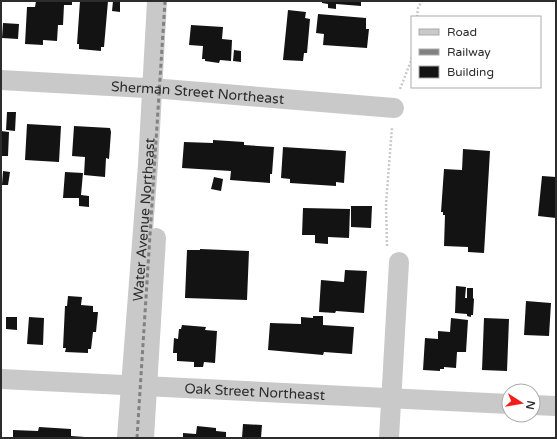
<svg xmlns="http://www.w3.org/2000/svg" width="557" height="439" viewBox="0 0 557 439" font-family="'Varela Round',sans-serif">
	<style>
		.building { fill: #131313 }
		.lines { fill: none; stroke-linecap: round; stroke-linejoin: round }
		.path { stroke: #c9c9c9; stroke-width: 2.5; stroke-dasharray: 2 2; stroke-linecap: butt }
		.minor { stroke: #c9c9c9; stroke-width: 20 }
		.rail { stroke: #818181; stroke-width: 3; stroke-dasharray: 4 3; stroke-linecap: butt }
		.labels { text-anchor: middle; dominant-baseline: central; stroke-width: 4; stroke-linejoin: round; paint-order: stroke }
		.street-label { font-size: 14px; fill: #2c2c2c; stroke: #fff }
	</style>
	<rect width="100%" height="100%" fill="#fff"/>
	<path class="building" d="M36 1H72V5H64L63 25H58L57 41 43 40V45L25 44 27 7H35Z
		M80 1H108L104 47H101V51L79 49V44H77Z
		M113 1H120V12L112 11Z
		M322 1H361V6L336 4V9L328 8V4L322 3Z
		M288 10 306 12 305 18 310 19 307 53H304L303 61 283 60Z
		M318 14 366 18V29H369L367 48 323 45 324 34 316 33Z
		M3 23 19 24 18 39 2 38Z
		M191 25 223 27 222 39 232 40 231 61 220 60 219 63 205 61V59H202L203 46 189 45Z
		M234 50 241 51V62L233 61Z
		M7 112H16L15 131 6 130Z
		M27 124 61 126 59 162 25 160Z
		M74 126 110 128 111 132 109 159 106 158 105 177 84 175 85 157 72 156Z
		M1 131 9 132 8 156H1Z
		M213 140 244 142V145L274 147 272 174H270V183L230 180 231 171 182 168 184 142 213 143Z
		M283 147 346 151 344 183 336 182V186L290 183V179L281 178Z
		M463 149 490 151 484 253 468 252V247L444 246 445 215H443V212H441L444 169 462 170Z
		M3 171 10 172 8 185H2Z
		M65 172 83 173 81 195 89 196V207L79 206V198H63Z
		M542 176 556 177V218L538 216Z
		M214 177 223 179 221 191 211 189Z
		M351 206H372L371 228 351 227Z
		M303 208 350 209 349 238 328 237V244L315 243V235H302Z
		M200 249 249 251 247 300 185 298 187 250H200Z
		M345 270 367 271 364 313 336 311 335 313 319 312 321 280 344 282Z
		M456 286 466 287 465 298H467V288H473V298L474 299 473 315H471V317L467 316V314L455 313Z
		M68 296 82 297 81 305 93 306V312H98L96 332H93L91 349H88V353L65 352 66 348H63L65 306H67Z
		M526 301 551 303 549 336 524 335Z
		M313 316H323V325L354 327 352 354 324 352 323 355 268 350 270 323 301 324V317L313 318Z
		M6 317H17V330L6 329Z
		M29 317 44 318 43 345 27 344Z
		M451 318 468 320 466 352H457L456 368 444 367V369H440V371L423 370 425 338 438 339V331L450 332Z
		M484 318 509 319 507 371 482 370Z
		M182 325 206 327 205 330 217 331 215 363 204 362 203 367H194V362L177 361V353H173L174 338 178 339 179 329H181Z
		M243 424 262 425 261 438H242Z
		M197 426 216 428V431L226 432V438H183V433L196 434Z
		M39 427 71 429V436L85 437V438H13V430L38 431Z"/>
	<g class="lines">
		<path class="path" d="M417 17 418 8 422 1
			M400 89 411 61 412 54
			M387 246 386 204 392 127"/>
		<g class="minor">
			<path id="s1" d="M1 80 164 89 394 108"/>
			<path id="s2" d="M1 379 509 404"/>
			<path d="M533 405 556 406"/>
			<path id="s3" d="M127 438 148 165 157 1"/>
			<path d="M144 438 156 238"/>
			<path d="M389 438 399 262"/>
		</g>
		<path class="rail" d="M137 438 165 1"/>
	</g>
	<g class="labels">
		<g class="street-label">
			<text stroke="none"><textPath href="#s1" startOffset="197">Sherman Street Northeast</textPath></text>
			<text stroke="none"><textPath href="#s3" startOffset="219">Water Avenue Northeast</textPath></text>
			<text stroke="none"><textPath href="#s2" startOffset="254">Oak Street Northeast</textPath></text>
		</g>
	</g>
	<rect width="557" height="439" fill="none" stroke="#2c2c2c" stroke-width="4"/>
	<rect x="411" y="16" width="130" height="72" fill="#ffffff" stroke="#ababab"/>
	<rect x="419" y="29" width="20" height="6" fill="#c9c9c9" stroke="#ababab"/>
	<text x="447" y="36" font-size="12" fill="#2c2c2c">Road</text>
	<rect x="419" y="49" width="20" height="6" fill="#818181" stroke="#ababab"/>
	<text x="447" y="56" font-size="12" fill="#2c2c2c">Railway</text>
	<rect x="419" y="66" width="20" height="12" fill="#131313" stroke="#ababab"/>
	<text x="447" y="76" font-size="12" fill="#2c2c2c">Building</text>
	<g transform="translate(521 403) rotate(102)"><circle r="19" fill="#ffffff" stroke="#ababab"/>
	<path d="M0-3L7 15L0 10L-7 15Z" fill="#f41d1c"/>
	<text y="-6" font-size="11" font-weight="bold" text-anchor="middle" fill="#2c2c2c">N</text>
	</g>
</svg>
